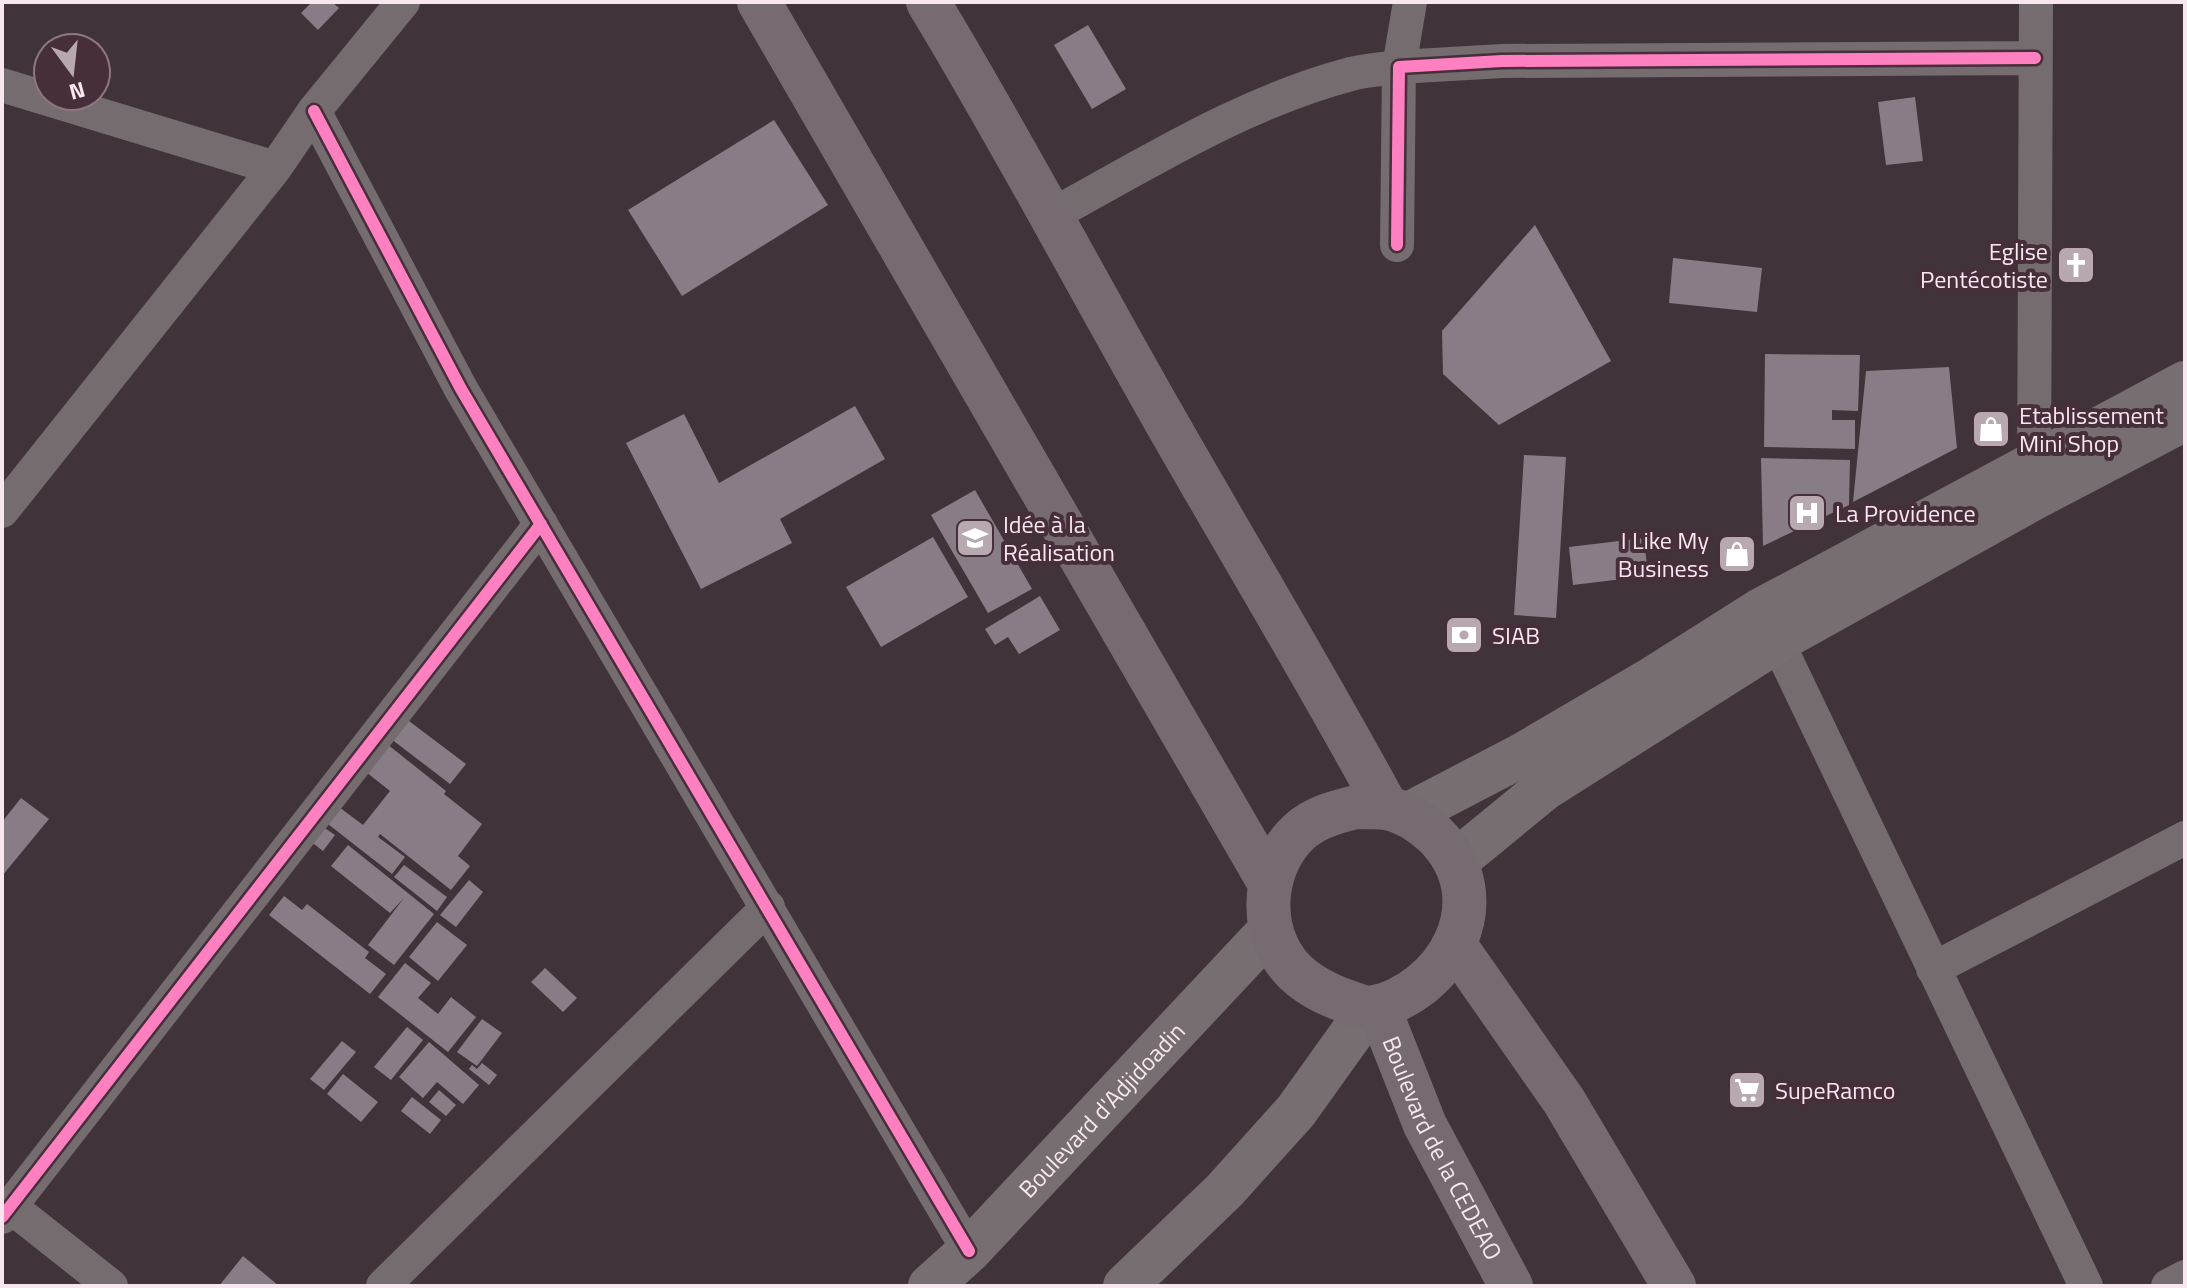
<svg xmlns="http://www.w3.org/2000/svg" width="2187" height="1288" viewBox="0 0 2187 1288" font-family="'Titillium Web',sans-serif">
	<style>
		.building { fill: #887d86 }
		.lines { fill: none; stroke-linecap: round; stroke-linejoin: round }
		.street { stroke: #746c6e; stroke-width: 34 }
		.secondary { stroke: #776e71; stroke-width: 44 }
		.primary { stroke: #766b70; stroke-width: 44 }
		.cycleway-casing { stroke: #462e3a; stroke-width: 17 }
		.cycleway { stroke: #ff80c0; stroke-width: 12 }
		.labels { text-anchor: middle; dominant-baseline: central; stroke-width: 8; stroke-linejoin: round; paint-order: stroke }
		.poi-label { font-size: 24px; fill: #f8e7ef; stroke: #462e3a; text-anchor: start }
		.street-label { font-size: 24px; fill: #f8e7ef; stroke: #462e3a }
	</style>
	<rect width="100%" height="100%" fill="#40343a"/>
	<path class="building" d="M312 2H332L339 8 318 30 301 13Z
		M1088 25 1126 89 1092 109 1054 45Z
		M1915 97 1923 161 1886 165 1878 102Z
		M774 120 828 205 682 296 628 210Z
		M1535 225 1611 361 1499 425 1443 374 1442 331Z
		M1673 258 1762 268 1757 312 1669 303Z
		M1765 354 1860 355 1858 411 1832 410V420H1855V449L1764 447Z
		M1949 367 1957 448 1853 502 1866 371Z
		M855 406 885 459 780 519 792 543 701 589 626 443 684 414 719 483Z
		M1524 455 1566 457 1556 618 1514 615Z
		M1761 458 1850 460 1849 505 1763 546Z
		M975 490 1032 589 988 613 931 515Z
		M933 537 968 597 881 647 846 587Z
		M1644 538 1648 576 1573 585 1569 547Z
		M1040 596 1060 630 1019 654 1008 637 995 645 985 629Z
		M401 715 466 764 450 784 386 735Z
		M382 740 446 791 444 794 482 824 458 856 470 866 451 890 380 834 378 837 405 857 392 874 319 817 331 801 363 825 390 791 361 768Z
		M21 798 49 819 2 876V822Z
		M316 822 335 835 323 851 305 837Z
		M348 845 434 914 394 965 368 945 404 898 390 913 331 866Z
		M404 865 447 897 437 911 394 877Z
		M469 880 483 892 456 927 440 915Z
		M284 896 302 910 307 904 369 952 365 958 386 974 370 994 269 915Z
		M437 922 467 945 438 981 409 957Z
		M405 963 431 983 418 998 438 1014 451 997 476 1017 448 1052 378 997Z
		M545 968 577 998 563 1012 531 982Z
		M482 1019 502 1033 477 1066 457 1052Z
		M407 1027 423 1040 391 1080 374 1067Z
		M342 1041 356 1052 324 1090 310 1079Z
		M429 1042 479 1085 463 1104 437 1082 423 1098 399 1077Z
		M482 1063 497 1075 489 1085 469 1069 472 1065 477 1069Z
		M343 1074 378 1102 361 1122 327 1094Z
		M439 1090 456 1105 446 1116 429 1102Z
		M412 1097 441 1120 430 1134 401 1111Z
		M243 1256 279 1286H219Z"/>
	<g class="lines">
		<path class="street" d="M2 85 275 168
			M314 111 461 389 969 1251
			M1052 215C1148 163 1244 102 1351 74 1366 70 1383 69 1399 67L1410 2
			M1397 245 1399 67 1502 61 2035 58
			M2034 486 2036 2
			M2 511 275 168 314 111 403 2
			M1777 641 2086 1286
			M1933 969 2185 838
			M11 1207 111 1286
			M2 1217 541 524
			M383 1286 768 907
			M2168 1286 2185 1277"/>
		<g class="secondary">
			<path d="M1407 815 1522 755 1650 680 1759 611 2185 383"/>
			<path d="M1455 862 1544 789 1777 641 2034 498 2185 419"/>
			<path id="s1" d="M930 1286 969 1251 1271 929"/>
			<path d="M1125 1286 1225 1190 1296 1111 1369 1009"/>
		</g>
		<g class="primary">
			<path d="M759 2 1270 884"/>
			<path d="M928 2C1010 137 1083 276 1161 413 1236 545 1315 675 1387 808"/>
			<path d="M1356 807C1366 807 1377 807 1387 808 1406 812 1422 823 1435 835 1500 899 1448 993 1369 1009 1345 1001 1322 994 1302 978 1257 943 1258 869 1300 831 1316 817 1336 812 1356 807Z"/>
			<path d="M1455 945 1564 1101 1674 1286"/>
			<path id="s2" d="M1378 1006 1425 1125 1511 1286"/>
		</g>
		<defs>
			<path id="cycleway" d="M314 111 461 389 969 1251
				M1397 245 1399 67 1502 61 2035 58
				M2 1217 541 524"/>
		</defs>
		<use href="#cycleway" class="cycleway-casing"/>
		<use href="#cycleway" class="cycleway"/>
	</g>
	<defs>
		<symbol id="church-square" viewBox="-11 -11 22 22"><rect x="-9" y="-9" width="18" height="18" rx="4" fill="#b8a8b0" stroke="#462e3a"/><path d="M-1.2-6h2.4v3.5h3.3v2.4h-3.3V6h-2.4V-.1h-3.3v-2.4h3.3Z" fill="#fff"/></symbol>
		<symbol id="shop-square" viewBox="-11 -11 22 22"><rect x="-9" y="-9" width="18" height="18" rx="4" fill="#b8a8b0" stroke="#462e3a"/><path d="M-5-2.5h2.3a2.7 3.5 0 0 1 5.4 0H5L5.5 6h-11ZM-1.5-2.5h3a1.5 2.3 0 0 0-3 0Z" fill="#fff"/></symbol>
		<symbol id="hospital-square" viewBox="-11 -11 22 22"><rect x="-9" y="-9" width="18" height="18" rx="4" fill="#b8a8b0" stroke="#462e3a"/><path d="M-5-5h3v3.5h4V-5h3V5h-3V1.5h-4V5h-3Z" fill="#fff"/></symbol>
		<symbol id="school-square" viewBox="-11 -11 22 22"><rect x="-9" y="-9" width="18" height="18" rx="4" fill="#b8a8b0" stroke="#462e3a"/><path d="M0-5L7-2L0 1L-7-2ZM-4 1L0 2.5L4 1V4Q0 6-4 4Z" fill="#fff"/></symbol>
		<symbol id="bank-square" viewBox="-11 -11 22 22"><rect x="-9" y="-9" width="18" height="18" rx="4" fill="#b8a8b0" stroke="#462e3a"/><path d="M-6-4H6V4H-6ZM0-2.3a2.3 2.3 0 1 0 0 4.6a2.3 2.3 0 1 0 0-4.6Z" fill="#fff"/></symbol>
		<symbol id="supermarket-square" viewBox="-11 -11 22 22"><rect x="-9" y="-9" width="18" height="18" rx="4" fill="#b8a8b0" stroke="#462e3a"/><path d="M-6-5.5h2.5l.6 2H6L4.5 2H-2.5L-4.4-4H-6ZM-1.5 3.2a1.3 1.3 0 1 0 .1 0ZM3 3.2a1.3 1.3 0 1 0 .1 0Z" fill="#fff"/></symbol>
	</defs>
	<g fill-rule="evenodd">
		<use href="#church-square" x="2054" y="243" width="44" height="44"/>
		<use href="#shop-square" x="1969" y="407" width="44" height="44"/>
		<use href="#hospital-square" x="1785" y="491" width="44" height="44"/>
		<use href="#school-square" x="953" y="516" width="44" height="44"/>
		<use href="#shop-square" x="1715" y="532" width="44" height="44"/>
		<use href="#bank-square" x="1442" y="613" width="44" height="44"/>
		<use href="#supermarket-square" x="1725" y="1068" width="44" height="44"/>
	</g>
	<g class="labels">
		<g class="poi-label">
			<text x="2048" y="251" text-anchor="end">Eglise<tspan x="2048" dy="28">Pentécotiste</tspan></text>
			<text x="2019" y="415">Etablissement<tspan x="2019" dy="28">Mini Shop</tspan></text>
			<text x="1835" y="513">La Providence</text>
			<text x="1003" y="524">Idée à la<tspan x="1003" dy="28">Réalisation</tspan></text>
			<text x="1709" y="540" text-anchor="end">I Like My<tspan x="1709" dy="28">Business</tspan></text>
			<text x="1492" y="635">SIAB</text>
			<text x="1775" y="1090">SupeRamco</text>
		</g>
		<g class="street-label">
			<text stroke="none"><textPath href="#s1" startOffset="246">Boulevard d'Adjidoadin</textPath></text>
			<text stroke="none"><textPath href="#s2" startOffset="156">Boulevard de la CEDEAO</textPath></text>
		</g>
	</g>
	<rect width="2187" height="1288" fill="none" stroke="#f8e7ef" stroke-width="8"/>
	<g transform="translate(72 72) rotate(165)"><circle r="38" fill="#462e3a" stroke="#8d7882" stroke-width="2"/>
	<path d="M0-6L14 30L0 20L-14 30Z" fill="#b8a8b0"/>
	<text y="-12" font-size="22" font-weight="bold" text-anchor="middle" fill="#f8e7ef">N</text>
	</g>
</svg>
